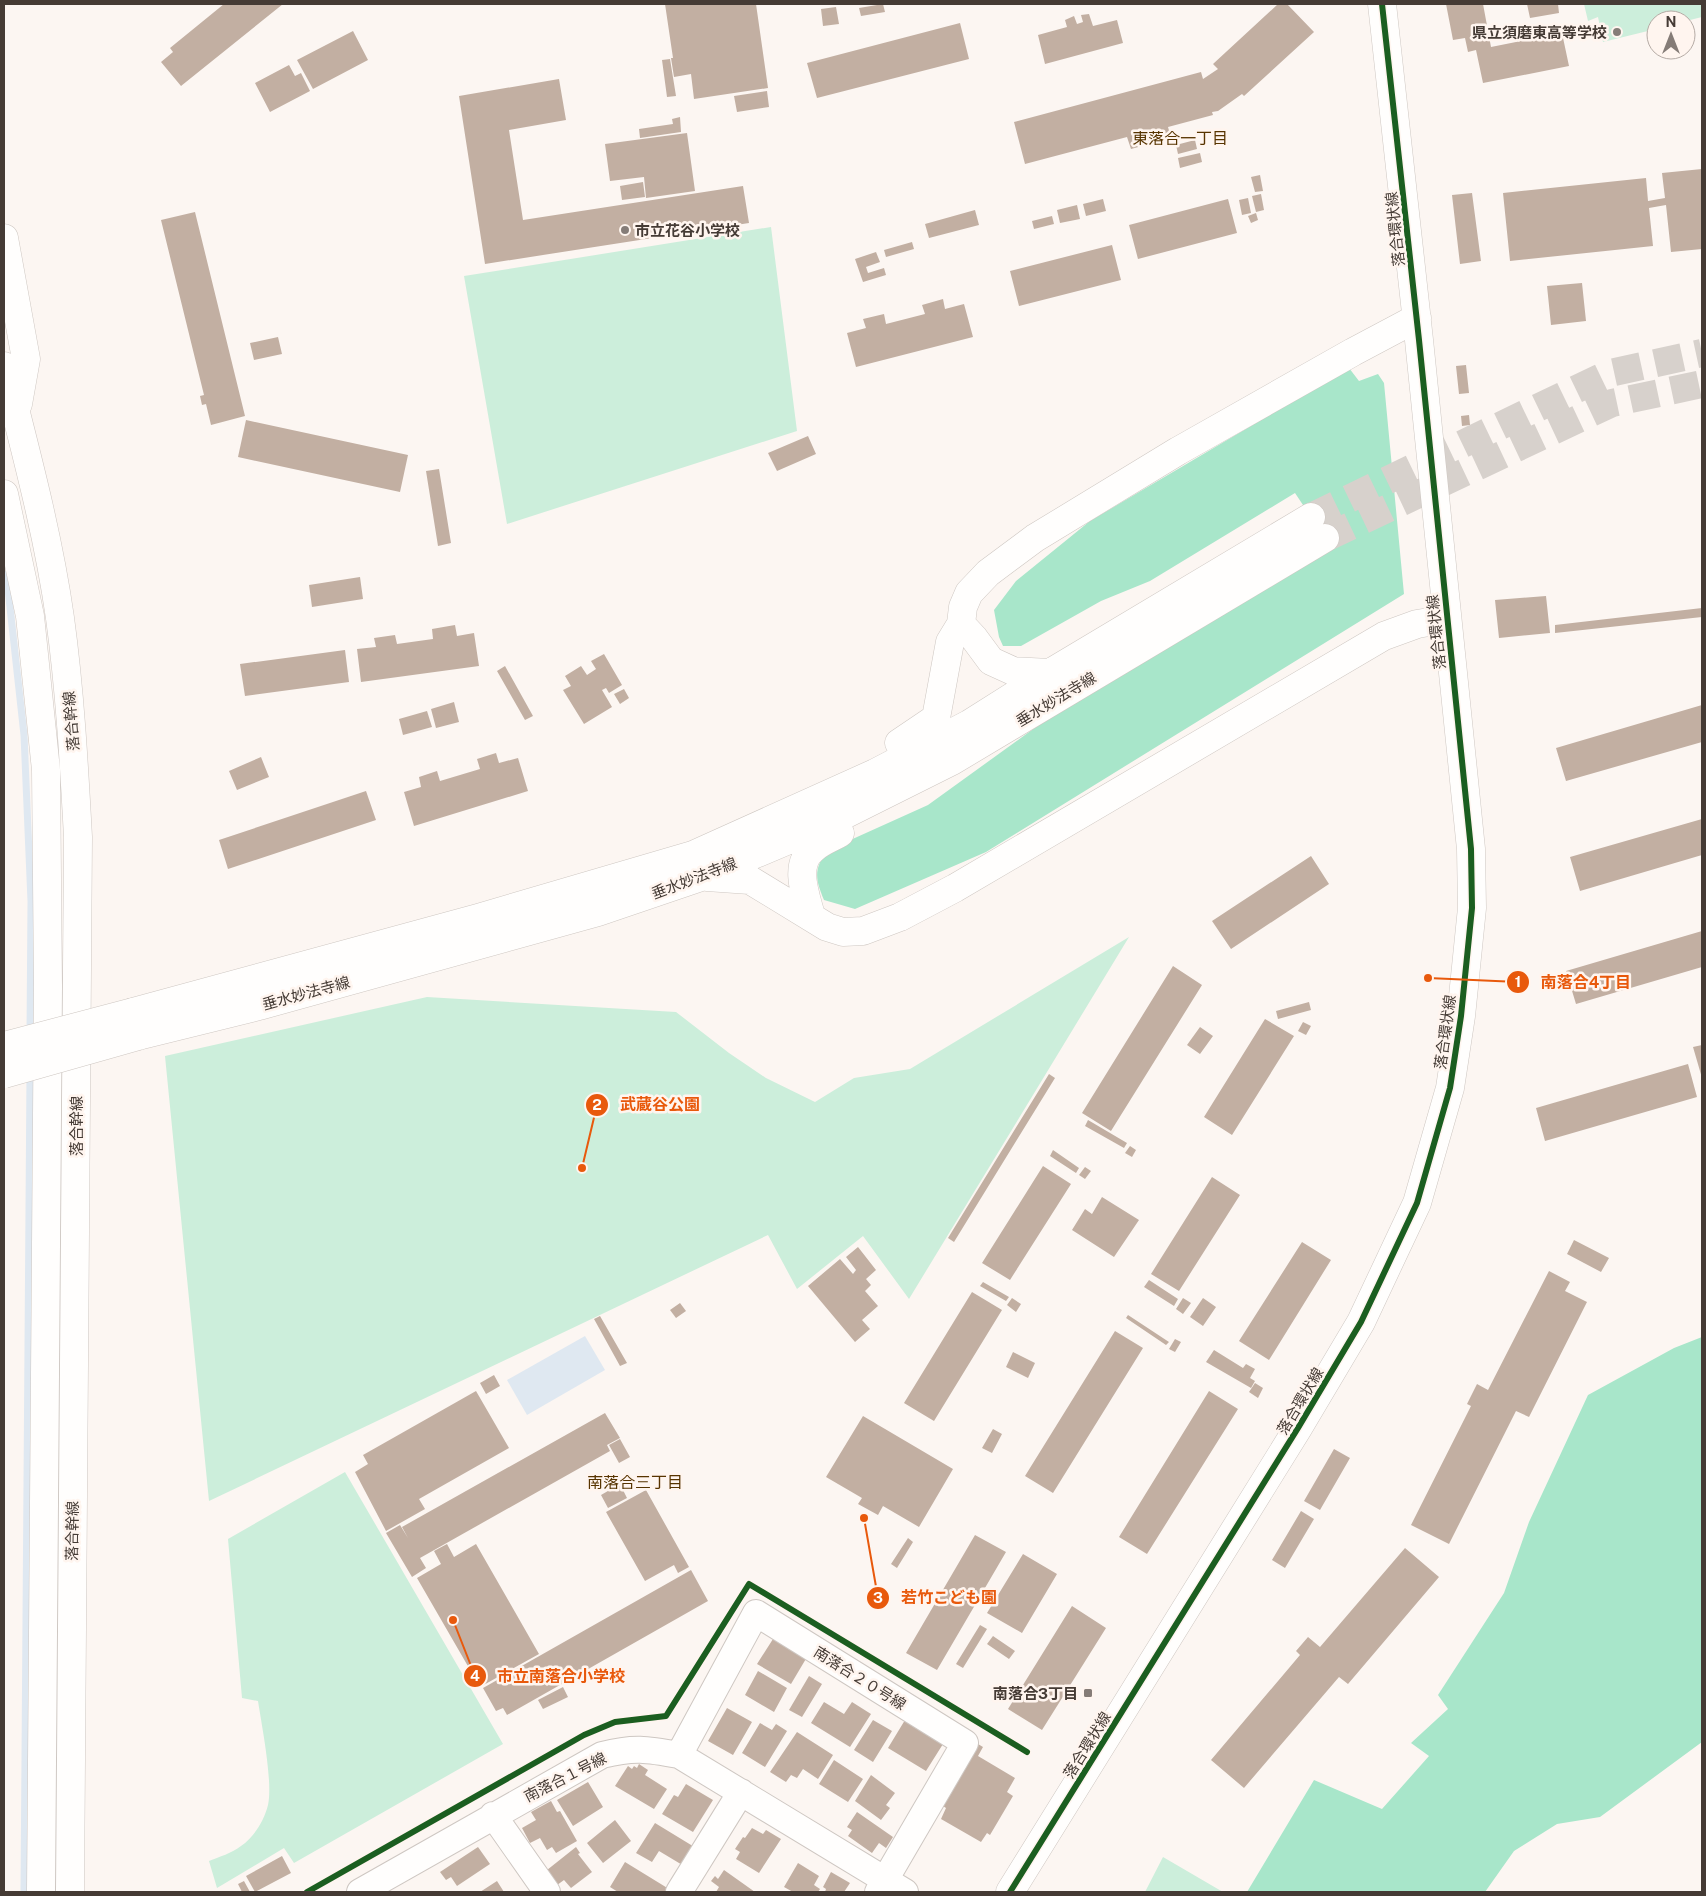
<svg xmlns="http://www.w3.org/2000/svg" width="1706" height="1896" viewBox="0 0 1706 1896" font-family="'Public Sans','Noto Sans JP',sans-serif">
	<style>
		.green { fill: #cceedb }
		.forest { fill: #a8e6ca }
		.water { fill: #dfe8f1 }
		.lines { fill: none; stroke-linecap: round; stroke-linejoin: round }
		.stream { stroke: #dfe8f1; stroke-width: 7 }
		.building { fill: #c2afa2 }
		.secondary-tunnel { stroke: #d7d1cc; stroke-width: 28; stroke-dasharray: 28 14; stroke-linecap: butt }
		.street-casing { stroke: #cec7c2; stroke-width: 28 }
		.secondary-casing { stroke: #cec7c2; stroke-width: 29 }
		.street { stroke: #fffefd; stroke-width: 26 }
		.secondary { stroke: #fffefd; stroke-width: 28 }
		.secondary-bridge-casing { stroke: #cec7c2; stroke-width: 29; stroke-linecap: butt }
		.secondary-bridge { stroke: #fffefd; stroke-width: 28 }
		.cycleway-casing { stroke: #fff5ef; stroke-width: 9 }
		.cycleway { stroke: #1b5e20; stroke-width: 6 }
		.poi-dot { fill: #857c77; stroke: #fff5ef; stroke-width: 2 }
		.labels { text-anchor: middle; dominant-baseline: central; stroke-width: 5; stroke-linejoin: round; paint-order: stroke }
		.poi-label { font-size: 15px; font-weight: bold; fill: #453b35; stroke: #fff5ef; text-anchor: end }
		.street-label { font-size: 15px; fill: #453b35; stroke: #fff5ef }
		.neighbourhood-label { font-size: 16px; fill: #573400; stroke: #fff5ef }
		.leader { fill: none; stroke: #e8590c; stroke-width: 2 }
		.callout-dot { fill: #e8590c; stroke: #fff5ef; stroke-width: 2 }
		.mark-label { font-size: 15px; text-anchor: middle; font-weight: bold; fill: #fff }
		.callout-label { font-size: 16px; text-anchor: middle; font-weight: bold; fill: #e8590c; stroke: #fff5ef; stroke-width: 5; stroke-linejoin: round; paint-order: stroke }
	</style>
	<rect width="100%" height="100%" fill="#fcf6f2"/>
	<path class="green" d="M1584 4H1702V17L1686 21 1656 20V29L1603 42 1598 17 1588 21Z
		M771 227 797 431 507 524 464 276Z
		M1129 937 909 1299 863 1236 797 1289 768 1235 209 1501 165 1056 427 997 676 1012 729 1053 766 1078 815 1102 854 1078 910 1069Z
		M345 1472 503 1744 294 1863 284 1848 217 1888 209 1861C219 1857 232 1853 241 1846 254 1837 264 1821 268 1805 273 1782 262 1727 258 1701L242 1698 228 1539Z
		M1163 1857 1223 1892H1145Z"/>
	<path class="forest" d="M1349 368 1359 381 1378 374 1384 383 1404 594 986 852 855 909 824 900C815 878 814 871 826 851L928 805 1072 701 1311 517 1295 493 1150 581 1101 601 1021 646H1003L999 637 994 610 1016 581 1090 521Z
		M1702 1337V1742L1600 1817 1557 1824 1514 1851 1485 1892H1247L1314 1780 1382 1809 1429 1756 1411 1743 1448 1709 1438 1695 1504 1593 1529 1522 1588 1395 1674 1348Z"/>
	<path class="water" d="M585 1336 605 1370 527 1415 507 1380Z"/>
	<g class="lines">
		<path class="stream" d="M4 574 8 589 24 735 31 901 30 1034
			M24 1892 30 1073"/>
	</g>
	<path class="building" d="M224 4H283L181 86 161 62 173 52 170 48Z
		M665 4H756L768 88 694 99 691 74 674 77 671 58H673Z
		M883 4 885 12 861 16 859 8Z
		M1278 4H1287L1314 32 1244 96 1242 94 1218 111 1212 112 1213 115 1168 127 1171 138 1131 149 1127 137 1025 164 1014 122 1201 72 1203 79 1218 69 1213 64Z
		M1446 4H1483L1491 47 1562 33 1569 66 1483 83 1476 50 1468 52 1465 38 1453 40Z
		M1527 4H1558L1559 13 1530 18Z
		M836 7 839 24 823 26 821 9Z
		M1089 14 1093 26 1117 20 1123 43 1045 64 1038 35 1067 27 1065 20 1074 16 1077 24 1083 22 1081 15Z
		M960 23 969 59 817 98 807 63Z
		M353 31 368 60 313 89 297 60Z
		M670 59 676 96 667 97 662 60Z
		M289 65 295 76 301 73 310 91 270 112 255 83Z
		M559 79 566 120 509 130 523 220 743 186 749 223 485 264 459 96Z
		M767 91 769 107 737 112 734 96Z
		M680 117 681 132 640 138 639 129 673 124 672 119Z
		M687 133 695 191 646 198 644 177 610 181 605 144Z
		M1195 140 1197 149 1178 154 1176 145Z
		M1200 153 1202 162 1180 168 1178 158Z
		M1702 169V249L1671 252 1666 205 1649 208 1653 246 1510 261 1503 193 1646 178 1648 201 1665 198 1662 173Z
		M1260 175 1263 191 1255 192 1251 177Z
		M643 182 645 197 622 200 620 186Z
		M1472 193 1481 261 1460 264 1452 195Z
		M1261 194 1264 210 1256 212 1252 196Z
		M1248 198 1251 213 1242 215 1239 200Z
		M1103 199 1106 211 1086 216 1083 204Z
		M1228 199 1237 233 1138 259 1129 225Z
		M1077 205 1080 219 1060 223 1057 210Z
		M975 210 979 225 929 238 925 224Z
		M195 212 245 416 211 425 206 404 202 405 200 396 204 395 161 220Z
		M1256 213 1258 220 1251 223 1248 216Z
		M1052 216 1054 224 1034 229 1032 221Z
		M912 242 914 249 886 257 884 250Z
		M1112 245 1121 280 1019 306 1010 271Z
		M876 252 880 262 866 267 868 273 884 268 886 275 863 282 855 259Z
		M1582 283 1586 321 1551 325 1547 286Z
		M943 299 945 309 964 304 973 337 856 367 847 333 866 328 863 319 884 314 886 324 925 314 922 305Z
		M278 337 282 354 254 360 250 343Z
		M1466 365 1469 393 1459 394 1456 366Z
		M1469 415 1470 425 1462 426 1461 416Z
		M246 420 408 455 400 492 238 457Z
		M808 436 816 454 777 471 768 453Z
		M439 469 451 543 438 546 426 471Z
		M360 577 363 599 312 607 309 585Z
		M1546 596 1550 633 1499 638 1495 600Z
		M1702 608V617L1555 633V625Z
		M455 625 457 636 474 633 479 666 361 682 357 649 376 647 374 638 395 635 397 644 433 639 432 629Z
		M345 650 349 682 245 696 240 664Z
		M604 654 622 685 609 693 606 688 602 690 612 707 584 724 563 690 571 686 565 676 581 666 587 675 596 669 591 661Z
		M505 666 533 716 525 720 497 671Z
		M624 689 629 698 620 704 614 694Z
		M454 702 459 722 436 728 431 709Z
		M1702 705V742L1566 781 1556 748Z
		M427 711 432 727 403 735 399 719Z
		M496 753 499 763 518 758 528 791 414 826 404 792 421 787 419 777 437 771 440 781 480 769 477 759Z
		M261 757 269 777 237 790 229 771Z
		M366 791 376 820 228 869 219 840Z
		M1702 819V855L1580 891 1570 857Z
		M1311 856 1329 884 1231 949 1212 921Z
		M1702 931V967L1576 1004 1566 971Z
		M1173 966 1202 985 1111 1131 1082 1113Z
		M1309 1002 1311 1010 1278 1019 1276 1011Z
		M1265 1019 1294 1036 1232 1135 1204 1117Z
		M1303 1022 1311 1026 1306 1035 1298 1031Z
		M1200 1027 1213 1036 1200 1054 1187 1045Z
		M1702 1045V1078L1693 1047Z
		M1688 1064 1697 1097 1545 1141 1536 1108Z
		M1049 1074 1055 1078 954 1242 948 1238Z
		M1088 1120 1127 1143 1124 1148 1085 1126Z
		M1130 1146 1136 1150 1132 1157 1125 1153Z
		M1053 1150 1079 1168 1076 1173 1050 1156Z
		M1043 1166 1071 1184 1010 1280 982 1263Z
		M1085 1167 1091 1171 1085 1179 1079 1175Z
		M1212 1177 1240 1195 1179 1291 1151 1274Z
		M1102 1197 1139 1220 1114 1257 1072 1230 1085 1209 1092 1214Z
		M1574 1240 1609 1258 1601 1272 1567 1254Z
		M1302 1242 1331 1260 1269 1360 1239 1341Z
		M858 1247 876 1270 866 1279 871 1285 865 1291 878 1306 862 1320 870 1329 855 1342 808 1286 840 1259 853 1274 856 1270 846 1257Z
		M1549 1271 1570 1282 1565 1291 1587 1302 1529 1417 1516 1411 1449 1544 1411 1525 1471 1406 1467 1404 1477 1384 1488 1390Z
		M1149 1280 1178 1299 1174 1306 1144 1287Z
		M983 1282 1009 1297 1006 1301 980 1286Z
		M972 1292 1002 1310 934 1421 904 1403Z
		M1012 1298 1021 1304 1016 1312 1007 1305Z
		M1183 1298 1191 1303 1183 1314 1176 1309Z
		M1203 1298 1216 1307 1203 1326 1190 1317Z
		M680 1303 686 1311 676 1318 670 1310Z
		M1128 1315 1169 1342 1166 1345 1126 1318Z
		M600 1316 627 1363 620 1366 594 1319Z
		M1115 1331 1143 1348 1053 1493 1025 1476Z
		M1175 1339 1181 1342 1175 1352 1169 1349Z
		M1214 1350 1243 1368 1246 1364 1255 1369 1250 1378 1255 1381 1251 1388 1206 1362Z
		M1013 1352 1035 1363 1028 1378 1006 1367Z
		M494 1375 500 1386 486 1394 480 1383Z
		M1255 1383 1263 1388 1258 1398 1249 1392Z
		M476 1391 509 1448 419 1499 425 1509 386 1531 355 1472 368 1464 363 1455Z
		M1209 1391 1238 1409 1147 1554 1119 1537Z
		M605 1413 620 1438 607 1445 610 1451 420 1558 426 1568 412 1577 386 1533 400 1525 408 1538 402 1527Z
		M863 1416 953 1469 919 1527 883 1506 878 1515 858 1504 862 1498 826 1477Z
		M993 1429 1002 1434 992 1453 982 1448Z
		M620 1439 630 1457 619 1463 609 1445Z
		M1334 1449 1350 1458 1320 1510 1304 1501Z
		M620 1484 627 1498 608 1508 601 1495Z
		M646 1490 689 1567 678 1573 674 1565 645 1581 606 1512Z
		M1301 1511 1314 1519 1285 1568 1272 1560Z
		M975 1535 1006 1552 937 1670 906 1653Z
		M908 1538 913 1542 897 1568 891 1564Z
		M447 1544 454 1557 476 1544 539 1654 480 1687 417 1578 441 1564 434 1551Z
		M1405 1548 1439 1577 1348 1684 1339 1677 1244 1788 1211 1760 1300 1655 1296 1651 1308 1637 1320 1647Z
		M1023 1554 1057 1574 1022 1633 987 1613Z
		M691 1570 708 1601 507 1715 503 1708 496 1711 483 1688Z
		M1072 1606 1106 1628 1042 1730 1008 1709Z
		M980 1625 987 1629 963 1668 956 1664Z
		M993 1636 1015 1651 1009 1659 987 1644Z
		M773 1639 810 1652 791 1684 757 1664Z
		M758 1671 787 1688 774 1712 745 1695Z
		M809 1676 822 1684 802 1717 789 1710Z
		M563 1687 568 1697 543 1709 538 1700Z
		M824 1702 844 1714 852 1702 871 1714 850 1747 811 1723Z
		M727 1708 752 1722 733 1755 708 1741Z
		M873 1720 892 1731 873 1762 854 1750Z
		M905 1720 943 1744 926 1771 888 1748Z
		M760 1723 772 1730 776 1724 787 1731 765 1767 742 1753Z
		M797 1732 833 1755 818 1779 803 1769 797 1778 791 1775 786 1782 770 1772Z
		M978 1744 983 1747 978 1756 1015 1778 1007 1792 1013 1796 990 1835 987 1833 981 1842 941 1819 946 1808 943 1806 952 1792 950 1791Z
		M834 1760 863 1779 848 1802 819 1784Z
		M639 1764 648 1770 645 1775 667 1789 654 1809 615 1786 628 1766 632 1769 634 1766 637 1768Z
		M871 1775 895 1793 886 1805 890 1808 881 1820 855 1801Z
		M588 1782 603 1807 573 1826 557 1800Z
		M686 1784 713 1800 693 1832 662 1814 674 1795 678 1797Z
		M551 1801 557 1812 560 1811 577 1841 556 1853 552 1847 547 1850 540 1838 530 1843 522 1828 536 1820 531 1812Z
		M857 1812 893 1837 886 1848 879 1843 872 1853 848 1836 852 1830 847 1827Z
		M615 1820 631 1841 603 1863 587 1843Z
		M655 1823 696 1848 684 1866 659 1851 652 1862 636 1853Z
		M752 1828 763 1834 766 1830 781 1839 759 1873 736 1859 740 1852 735 1849 743 1837 745 1838Z
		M478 1847 490 1864 457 1886 451 1877 446 1880 440 1872Z
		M576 1847 580 1853 578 1854 592 1872 571 1888 564 1880 553 1888 542 1874Z
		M282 1856 291 1873 255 1892 246 1876Z
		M625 1862 669 1889 668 1892H618L610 1887Z
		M798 1863 819 1876 814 1885 820 1889 818 1892H793L784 1887Z
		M724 1870 755 1892H716L719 1887 711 1881 715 1876 718 1879Z
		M831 1872 850 1883 844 1892H825L826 1889 823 1887Z
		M244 1881 250 1892H242L238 1884Z
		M497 1881 504 1892H480Z"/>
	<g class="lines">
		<path class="secondary-tunnel" d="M1311 517 1610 373 1702 353
			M1325 538 1612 403 1702 384"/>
		<defs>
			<path id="street" d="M679 1755 756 1613 965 1743 878 1892
				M493 1815 547 1892
				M360 1892 602 1755C634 1747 646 1749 679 1755L905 1892
				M679 1892 741 1792"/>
			<path id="secondary" d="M4 238 26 359 18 404
				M4 366C25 449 48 533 60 618 70 691 74 764 78 837L70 1892
				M4 494 30 616 46 770 48 987 41 1892
				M961 624 974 638 991 661 1013 671 1050 673
				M899 743 936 718 950 642 961 624 963 607 969 593 988 573 1035 538 1178 451 1353 352 1417 318
				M707 877 750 880 827 927 843 932 863 931 900 917 955 888 1384 636 1417 624 1447 619
				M811 916C806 896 793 865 813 849 820 842 831 838 840 833
				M133 1012 478 918 693 855 875 773 969 724 1050 673 1311 517
				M138 1036 259 1006 598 912 701 877 824 825 952 761 1325 538
				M1010 1892 1298 1428 1361 1322 1417 1203 1450 1088 1461 1016 1472 908 1471 849 1419 340 1382 4"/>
		</defs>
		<use href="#street" class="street-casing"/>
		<use href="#secondary" class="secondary-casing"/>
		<use href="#street" class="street"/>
		<use href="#secondary" class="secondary"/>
		<defs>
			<path id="secondary-bridge" d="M4 1046 133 1012
				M4 1074 138 1036"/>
		</defs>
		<use href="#secondary-bridge" class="secondary-bridge-casing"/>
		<use href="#secondary-bridge" class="secondary-bridge"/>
		<defs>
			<path id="cycleway" d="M307 1892 584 1735 615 1722 666 1716 749 1584 1027 1752
				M1010 1892 1298 1428 1361 1322 1417 1203 1450 1088 1461 1016 1472 908 1471 849 1419 340 1382 4"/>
		</defs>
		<use href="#cycleway" class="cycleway-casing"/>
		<use href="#cycleway" class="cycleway"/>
	</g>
	<g class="poi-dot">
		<circle cx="1617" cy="32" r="5"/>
		<circle cx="625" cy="230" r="5"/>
		<rect x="1083" y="1688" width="10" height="10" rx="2.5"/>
	</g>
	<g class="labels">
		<g class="poi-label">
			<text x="1607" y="32">県立須磨東高等学校</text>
			<text x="635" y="230" text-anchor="start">市立花谷小学校</text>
			<text x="1078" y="1693">南落合3丁目</text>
		</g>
		<g class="street-label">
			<text transform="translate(1395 229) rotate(-96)">落合環状線</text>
			<text transform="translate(1436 632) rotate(-96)">落合環状線</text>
			<text transform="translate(1056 699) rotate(-31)">垂水妙法寺線</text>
			<text transform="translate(71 721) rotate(-95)">落合幹線</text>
			<text transform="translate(694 878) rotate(-21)">垂水妙法寺線</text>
			<text transform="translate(306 993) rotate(-15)">垂水妙法寺線</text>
			<text transform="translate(1445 1032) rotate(-82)">落合環状線</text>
			<text transform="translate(76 1126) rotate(-90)">落合幹線</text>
			<text transform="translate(1300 1401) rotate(-59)">落合環状線</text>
			<text transform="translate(72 1531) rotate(-89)">落合幹線</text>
			<text transform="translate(860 1678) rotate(32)">南落合２０号線</text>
			<text transform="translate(1087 1745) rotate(-58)">落合環状線</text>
			<text transform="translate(565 1777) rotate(-27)">南落合１号線</text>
		</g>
		<g class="neighbourhood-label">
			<text x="1180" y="138">東落合一丁目</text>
			<text x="635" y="1482">南落合三丁目</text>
		</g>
	</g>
	<path class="leader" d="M1428 978L1518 982M582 1168L597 1105M864 1518L878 1598M453 1620L475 1676"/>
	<g class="callout-dot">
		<circle cx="1428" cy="978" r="5"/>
		<circle cx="582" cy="1168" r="5"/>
		<circle cx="864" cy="1518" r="5"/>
		<circle cx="453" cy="1620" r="5"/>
		<circle cx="1518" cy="982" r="12"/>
		<circle cx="597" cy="1105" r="12"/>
		<circle cx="878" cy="1598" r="12"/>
		<circle cx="475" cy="1676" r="12"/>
	</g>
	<g class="mark-label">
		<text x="1518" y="987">1</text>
		<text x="597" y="1110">2</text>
		<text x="878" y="1603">3</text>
		<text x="475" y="1681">4</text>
	</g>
	<g class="callout-label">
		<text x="1586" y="988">南落合4丁目</text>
		<text x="660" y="1110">武蔵谷公園</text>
		<text x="949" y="1603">若竹こども園</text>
		<text x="561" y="1682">市立南落合小学校</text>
	</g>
	<rect width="1706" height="1896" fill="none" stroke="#453b35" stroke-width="10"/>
	<g transform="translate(1671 35)"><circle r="24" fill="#fff5ef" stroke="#b5aba5"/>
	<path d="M0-4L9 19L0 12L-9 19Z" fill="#857c77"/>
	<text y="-8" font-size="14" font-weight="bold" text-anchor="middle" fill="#453b35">N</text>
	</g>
</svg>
